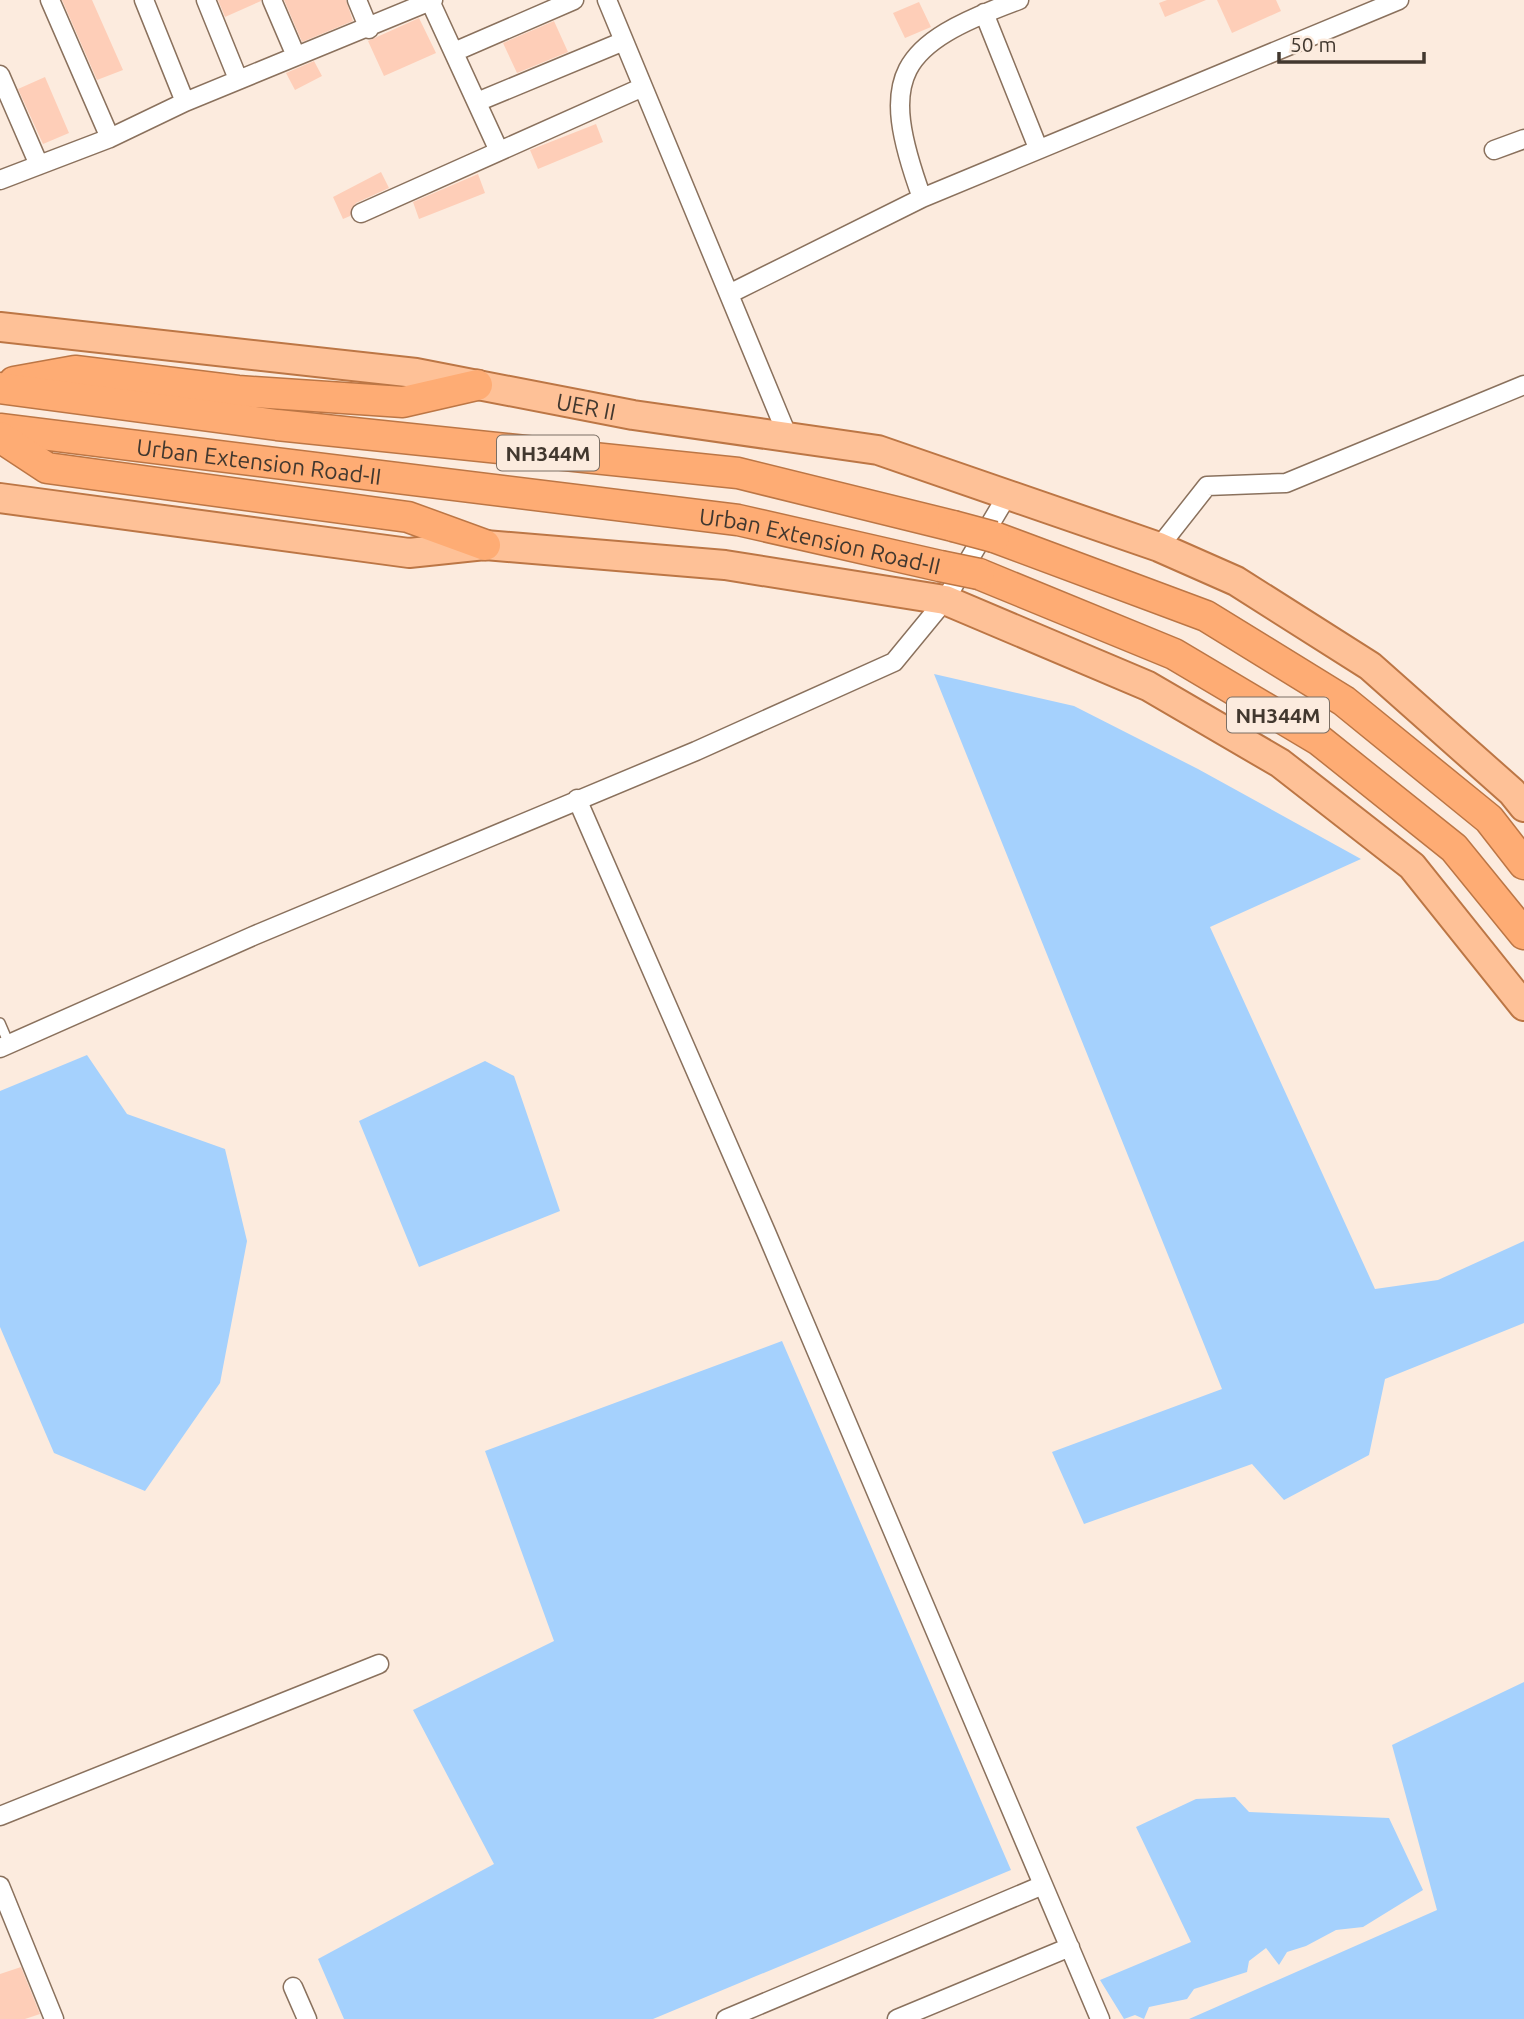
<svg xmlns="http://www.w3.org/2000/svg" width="1524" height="2019" viewBox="0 0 1524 2019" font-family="Ubuntu,sans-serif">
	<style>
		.water { fill: #a5d1fd }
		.building { fill: #feceb8 }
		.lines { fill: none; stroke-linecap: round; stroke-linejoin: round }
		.service-casing { stroke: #8a715d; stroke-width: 12 }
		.minor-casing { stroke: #8a715d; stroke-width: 21 }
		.primary-casing { stroke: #bc7645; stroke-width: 32 }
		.trunk-casing { stroke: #bc7645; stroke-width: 33 }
		.service { stroke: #fff; stroke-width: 9 }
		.minor { stroke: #fff; stroke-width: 18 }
		.primary { stroke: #fec197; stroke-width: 28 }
		.trunk { stroke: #feac74; stroke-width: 30 }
		.trunk-bridge-casing { stroke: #bc7645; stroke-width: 33; stroke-linecap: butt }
		.trunk-bridge { stroke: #feac74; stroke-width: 30 }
		.labels { text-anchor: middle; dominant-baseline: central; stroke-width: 5; stroke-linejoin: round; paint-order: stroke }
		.shield { fill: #fcebde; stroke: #7a6e64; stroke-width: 2 }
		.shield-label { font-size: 21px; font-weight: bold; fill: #42382f }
		.street-label { font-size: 23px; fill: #42382f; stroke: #fcebde }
	</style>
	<rect width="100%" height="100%" fill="#fcebde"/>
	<path class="water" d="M934 674 1074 706 1198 769 1361 859 1210 927 1375 1289 1438 1280 1524 1241V1323L1385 1379 1369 1455 1284 1500 1252 1464 1084 1524 1052 1452 1222 1389Z
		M87 1055 127 1114 225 1149 247 1241 220 1383 145 1491 54 1453 0 1327V1091Z
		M485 1061 514 1076 560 1211 419 1267 359 1121Z
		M782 1341 1011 1870 653 2019H344L318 1959 494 1864 413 1710 554 1641 485 1451Z
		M1524 1682V2019H1189L1437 1910 1392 1745Z
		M1235 1797 1249 1812 1389 1818 1423 1890 1363 1927 1336 1930 1306 1946 1287 1952 1279 1965 1266 1948 1249 1961 1247 1972 1194 1989 1187 1999 1149 2007 1144 2019 1135 2015 1124 2019 1100 1980 1191 1942 1136 1827 1196 1799Z"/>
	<path class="building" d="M62 0H92L123 70 97 80Z
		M218 0H261V1L225 17Z
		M284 0H346L353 21 302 42Z
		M1167 0H1206L1165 17 1159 3Z
		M1217 0H1276L1281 11 1232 33Z
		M919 2 931 27 905 38 893 13Z
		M419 18 436 53 384 76 368 41Z
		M554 21 568 52 517 73 503 43Z
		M314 61 322 76 295 90 286 73Z
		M45 77 69 133 43 144 18 89Z
		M596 124 603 142 538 169 530 150Z
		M381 172 389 188 356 203 350 216 343 219 333 197Z
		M478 174 485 193 419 219 413 202Z
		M21 1967 40 2014 25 2019H0V1974Z"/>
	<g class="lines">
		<defs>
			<path id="service" d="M0 1023 9 1044"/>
			<path id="minor" d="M50 0 110 138
				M144 0 185 102
				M206 0 238 79
				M272 0 296 56
				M357 0 369 29
				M607 0 788 437
				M430 1 499 151
				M984 13 1038 148
				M454 52 574 0
				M0 75 39 165
				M477 102 624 41
				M1494 150 1524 139
				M0 180 110 138 185 102 433 0
				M922 198C877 74 897 45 1019 0
				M361 213 643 87
				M729 294 922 198 1399 0
				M1159 547 1207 486 1286 483 1524 385
				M577 799 766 1232 1100 2019
				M0 1048 253 936 696 751 894 662 945 600 1008 494
				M0 1816 379 1664
				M0 1886 54 2019
				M293 1987 307 2019
				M726 2019 1043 1885
				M897 2019 1070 1947"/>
			<g id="primary">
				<path id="s1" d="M0 327 416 373 633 415 878 450 1159 547 1236 581 1370 666 1512 792 1524 807"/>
				<path d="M0 498 409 553 485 545 725 565 945 600 1148 686 1280 763 1412 866 1524 1006"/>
			</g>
			<g id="trunk">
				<path d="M14 382 75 371 238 391 403 402 477 385"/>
				<path d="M0 388 277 425 738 473 953 526"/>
				<path id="s2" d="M0 429 738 520 940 566"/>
				<path d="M0 437 47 468 408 517 485 545"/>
				<path d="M994 537 1206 616 1344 701 1489 819 1524 864"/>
				<path d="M979 574 1174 654 1319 740 1454 848 1524 934"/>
			</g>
		</defs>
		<use href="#service" class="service-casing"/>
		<use href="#minor" class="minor-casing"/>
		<use href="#primary" class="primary-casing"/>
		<use href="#trunk" class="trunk-casing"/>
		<use href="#service" class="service"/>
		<use href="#minor" class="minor"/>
		<use href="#primary" class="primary"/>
		<use href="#trunk" class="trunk"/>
		<defs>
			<path id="trunk-bridge" d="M953 526 994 537
				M940 566 979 574"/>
		</defs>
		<use href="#trunk-bridge" class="trunk-bridge-casing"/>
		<use href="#trunk-bridge" class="trunk-bridge"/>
	</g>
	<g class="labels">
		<g class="shield">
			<rect x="497" y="435.5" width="102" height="35" rx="5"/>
			<rect x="1227" y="697.5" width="102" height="35" rx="5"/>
		</g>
		<g class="shield-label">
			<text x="548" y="453">NH344M</text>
			<text x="1278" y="715">NH344M</text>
		</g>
		<g class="street-label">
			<text stroke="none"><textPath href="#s1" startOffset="592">UER II</textPath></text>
			<text stroke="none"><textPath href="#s2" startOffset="261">Urban Extension Road-II</textPath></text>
			<text stroke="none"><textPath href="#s2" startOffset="828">Urban Extension Road-II</textPath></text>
		</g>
	</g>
	<path d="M1279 52v10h145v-10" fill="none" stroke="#42382f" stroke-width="3.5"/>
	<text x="1290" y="52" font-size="21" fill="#42382f" stroke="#fcebde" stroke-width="5" paint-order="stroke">50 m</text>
</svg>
